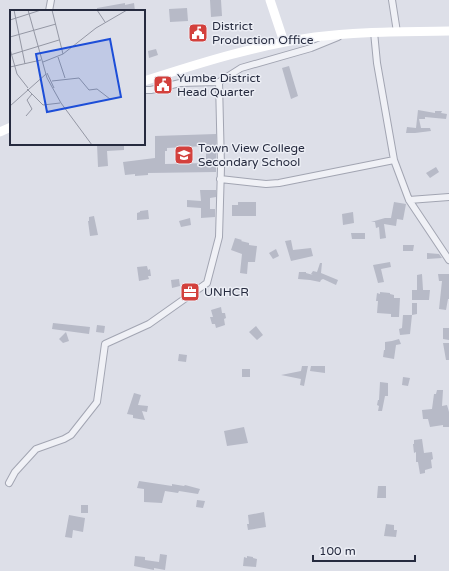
<svg xmlns="http://www.w3.org/2000/svg" width="449" height="571" viewBox="0 0 449 571" font-family="'Varela Round',sans-serif">
	<style>
		.building { fill: #b7bac7; fill-rule: evenodd }
		.lines { fill: none; stroke-linecap: round; stroke-linejoin: round }
		.street-casing { stroke: #a2a5b2; stroke-width: 8 }
		.street { stroke: #f0f1f6; stroke-width: 6 }
		.secondary { stroke: #fff; stroke-width: 9 }
		.labels { text-anchor: middle; dominant-baseline: central; stroke-width: 3; stroke-linejoin: round; paint-order: stroke }
		.poi-label { font-size: 12px; fill: #262b3f; stroke: #eceef5; text-anchor: start }
		.inset-road { fill: none; stroke: #9497a4; stroke-width: 1 }
		.view { fill: #1d4ed8; fill-opacity: 0.15; stroke: #1d4ed8; stroke-width: 2 }
		.inset-edge { fill: none; stroke: #262b3f; stroke-width: 2 }
	</style>
	<rect width="100%" height="100%" fill="#dddfe8"/>
	<path class="building" d="M210 0H221L222 16 211 17Z
		M125 3V5L134 3 135 11H97V8Z
		M187 8 188 21 170 22 169 9Z
		M156 49 158 55 149 58 148 51Z
		M289 66 298 96 291 99 282 68Z
		M418 110 435 113V111H442L441 113 447 114 446 119 425 117V119H419L421 128H430L431 131 415 133H406L407 127 416 128Z
		M216 134V172L148 173V175L135 176V174L125 175 123 162 155 158V136ZM206 146V163L165 164V151H167V148Z
		M97 144H124V150L107 151 108 166 98 167Z
		M436 167 439 172 430 178 426 173Z
		M200 190H216V197L210 198V209H215V217L201 218V208L187 207V200L201 201Z
		M238 202H256V216H232V205H238Z
		M394 202 406 204 403 220 397 219 396 226 384 224 386 238 380 239 379 227 376 228 375 222H371L385 218H391Z
		M148 210 149 219 137 220V213L140 212V211Z
		M353 212 354 223 343 225 342 214Z
		M94 216 98 235 90 236 88 221H89V217Z
		M190 218 191 225 181 227 179 221Z
		M351 233H365V239H352Z
		M235 238 242 240 241 241 249 243V245L257 246 255 262H248L247 274 240 273 242 254 231 250Z
		M291 240 293 250 311 248 313 256 291 261 285 241Z
		M403 245H414L413 251H403Z
		M276 249 279 256 273 259 269 253Z
		M427 253 439 254 442 258 427 259Z
		M390 262 391 267 381 269 384 282 378 283 373 265Z
		M320 263H322L321 273 338 280 336 285 323 279 321 280 320 282 310 280 298 279 299 272H306V273L313 275 311 274 313 271 317 272Z
		M147 266 148 270 150 269 151 276H148L149 279 139 281 137 267Z
		M422 274 423 290H430L429 300H412V290H417V275Z
		M438 274H449V299H448L446 310 439 309 442 281H439Z
		M179 279 180 286 172 288 171 280Z
		M380 292 390 293V294L394 295V298H400L399 317H391V314L377 313 378 301H376L377 293 380 294Z
		M412 303H417V314L412 315Z
		M221 307 222 313H225L226 318 224 319 225 325 216 328 215 324H212L210 317H213L211 310Z
		M403 315H412L410 334 400 335 399 329 402 328Z
		M53 323 90 327 89 334 52 329Z
		M97 325 105 326 104 333 96 332Z
		M256 326 263 335 257 340 249 332Z
		M443 328H449V340L443 339Z
		M66 332 69 341 63 343 59 339Z
		M399 339 401 344 396 345 394 359 383 357 384 350H385V342L392 341Z
		M443 343H449V360H446Z
		M179 354 187 355 186 362 178 361Z
		M302 366H308L304 386 300 385 301 379 281 375 301 371Z
		M311 366H325V373L310 371Z
		M242 369H250V377H242Z
		M403 377 410 378 408 386 402 385Z
		M380 382 388 383V396H385L382 411H378L379 406 377 405 378 400H379Z
		M437 390H443L442 406 447 405 449 412V427H443V425L430 427 428 419H423L422 410 432 409 434 394H436Z
		M134 393 141 395 138 405 148 406 147 412 142 411 145 420 133 418V415L127 414Z
		M244 427 248 443 227 446 224 431Z
		M422 439 424 453 432 452 433 459 431 460 432 468 425 470V473L420 474 418 462H416V452L414 453 413 444H414V440Z
		M139 481 172 486V484L184 486 185 485 200 489 198 494 179 491 178 493 165 491 162 503 144 502V489L137 488Z
		M378 486H386V498H377Z
		M197 500 205 501 203 508 196 507Z
		M81 505H88V513H81Z
		M264 512 266 527 248 530 247 524H249L248 515Z
		M69 515 85 518 83 532 73 530 72 538 65 537Z
		M386 524 394 525V530H397L396 537 384 536Z
		M160 554 167 555 165 570 154 568V570L134 566 135 556 145 557V560L159 562Z
		M247 556 253 557V558L257 559 256 567 243 566 244 557 247 558Z"/>
	<g class="lines">
		<defs>
			<path id="street" d="M392 0 397 32
				M49 11 51 0
				M374 32 377 63 394 160 409 200 449 260
				M144 90H151L180 83 219 82 241 68 311 48 338 37
				M220 179 266 184 279 183 394 160
				M409 200 449 197
				M9 483 15 472 36 449 64 439 71 435 97 402 105 344 149 324 207 283 219 237 221 167 219 82"/>
		</defs>
		<use href="#street" class="street-casing"/>
		<use href="#street" class="street"/>
		<path class="secondary" d="M270 0 284 42
			M144 81C200 63 257 45 315 37 360 31 404 32 449 31
			M0 132 11 127"/>
	</g>
	<defs>
		<symbol id="civic-square" viewBox="-11 -11 22 22"><rect x="-9" y="-9" width="18" height="18" rx="4" fill="#d3403c" stroke="#eceef5"/><path d="M-.6-6.5H3V-4.5H.6V-3L4-1V1h2V6H-6V1h2V-1L-.6-3ZM-1.2 2.5V6h2.4V2.5Z" fill="#fff"/></symbol>
		<symbol id="school-square" viewBox="-11 -11 22 22"><rect x="-9" y="-9" width="18" height="18" rx="4" fill="#d3403c" stroke="#eceef5"/><path d="M0-5L7-2L0 1L-7-2ZM-4 1L0 2.5L4 1V4Q0 6-4 4Z" fill="#fff"/></symbol>
		<symbol id="office-square" viewBox="-11 -11 22 22"><rect x="-9" y="-9" width="18" height="18" rx="4" fill="#d3403c" stroke="#eceef5"/><path d="M-6-3h4V-5.5h4V-3h4V5H-6ZM-1-4.5V-3h2v-1.5ZM-6 0V1H6V0Z" fill="#fff"/></symbol>
	</defs>
	<g fill-rule="evenodd">
		<use href="#civic-square" x="187" y="22" width="22" height="22"/>
		<use href="#civic-square" x="152" y="74" width="22" height="22"/>
		<use href="#school-square" x="173" y="144" width="22" height="22"/>
		<use href="#office-square" x="179" y="281" width="22" height="22"/>
	</g>
	<g class="labels">
		<g class="poi-label">
			<text x="212" y="26">District<tspan x="212" dy="14">Production Office</tspan></text>
			<text x="177" y="78">Yumbe District<tspan x="177" dy="14">Head Quarter</tspan></text>
			<text x="198" y="148">Town View College<tspan x="198" dy="14">Secondary School</tspan></text>
			<text x="204" y="292">UNHCR</text>
		</g>
	</g>
	<g transform="translate(10 10)">
		<rect width="135" height="135" fill="#dddfe8"/>
		<path class="inset-road" d="M4 0 15 54M18 0 37 68 51 93 82 135M42 0 53 44M87 0 95 12M0 10 31 0M0 27 46 14M0 39 7 64 18 78M0 45 49 30M48 47 55 68M33 52 53 44 86 18 117 0M0 57 31 50M37 63 44 78M42 71 69 68 79 80 87 79 100 89M17 79 33 95 50 93M0 96 36 64M16 106 22 99 17 90 22 84"/>
		<path class="view" d="M100 29 111 87 37 102 26 44Z"/>
		<rect width="135" height="135" class="inset-edge"/>
	</g>
	<path d="M313 555v6h102v-6" fill="none" stroke="#262b3f" stroke-width="2"/>
	<text x="319" y="555" font-size="12" fill="#262b3f" stroke="#eceef5" stroke-width="3" paint-order="stroke">100 m</text>
</svg>
